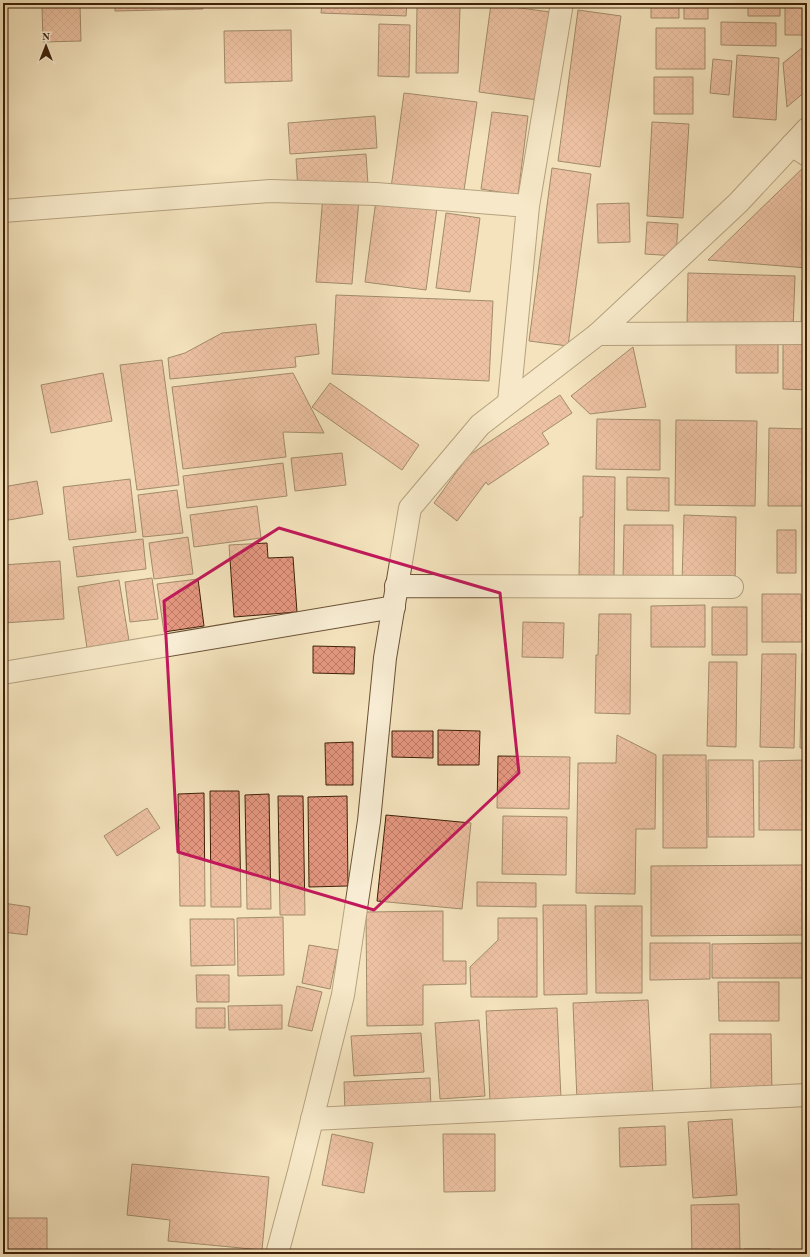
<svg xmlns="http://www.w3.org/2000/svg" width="810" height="1257" viewBox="0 0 810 1257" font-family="'Old Standard TT',serif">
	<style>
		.building { fill: url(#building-cross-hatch); stroke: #3e2108 }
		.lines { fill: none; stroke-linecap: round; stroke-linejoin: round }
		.minor-casing { stroke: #6c5235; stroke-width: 24 }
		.tertiary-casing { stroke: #6c5235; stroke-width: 24 }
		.minor { stroke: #f8edd4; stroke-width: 22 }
		.tertiary { stroke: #f8edd4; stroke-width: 22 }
		.marked { fill: none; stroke: #c2185b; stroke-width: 3; stroke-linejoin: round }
	</style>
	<defs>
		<pattern id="building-cross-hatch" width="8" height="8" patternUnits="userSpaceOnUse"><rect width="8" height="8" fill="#e59780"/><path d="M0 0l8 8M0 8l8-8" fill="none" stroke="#bb7b67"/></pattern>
	</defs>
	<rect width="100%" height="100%" fill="#f4e3bd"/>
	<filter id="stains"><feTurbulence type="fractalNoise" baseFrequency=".005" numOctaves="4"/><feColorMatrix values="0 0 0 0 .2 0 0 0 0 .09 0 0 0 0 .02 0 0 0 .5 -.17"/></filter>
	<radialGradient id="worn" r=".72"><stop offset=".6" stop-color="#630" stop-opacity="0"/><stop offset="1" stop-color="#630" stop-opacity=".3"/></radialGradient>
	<path class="building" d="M115 3H202L203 9 115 11Z
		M322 3H407L406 16 321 13Z
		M651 3H679V18H651Z
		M684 3H708V19H684Z
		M748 3H780V16H748Z
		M785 3H807V35H785Z
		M491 4 550 12 538 100 479 92Z
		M80 5 81 41 43 42 42 6Z
		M417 6 460 7 458 73H416Z
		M578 10 621 16 600 167 558 161Z
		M721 22 776 23V46L721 45Z
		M379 24 410 25 409 77 378 76Z
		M656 28H705V69H656Z
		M291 30 292 81 225 83 224 31Z
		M807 44V90L787 107 783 63Z
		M737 55 779 58 776 120 733 117Z
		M713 59 732 61 729 95 710 93Z
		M654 77H693V114H654Z
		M404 93 477 102 463 197 391 188Z
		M492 112 528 116 518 195 481 189Z
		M375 116 377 148 290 154 288 123Z
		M652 122 689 124 683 218 647 216Z
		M366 154 368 185 298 190 296 159Z
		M807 164V268L708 260Z
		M552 168 591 174 568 346 529 341Z
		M323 195 359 198 352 284 316 282Z
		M376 200 437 208 426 290 365 282Z
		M629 203 630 242 598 243 597 204Z
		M446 213 480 218 470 292 436 288Z
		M647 222 678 224 676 256 645 254Z
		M688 273 795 276 793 330 687 327Z
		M802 280H807V330H801Z
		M336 295 493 301 489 381 332 374Z
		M316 324 319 354 295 357 296 367 170 379 168 358 185 353 222 333Z
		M783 335 807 336V390L783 389Z
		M736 337 778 338V373H736Z
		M633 347 646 407 590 414 571 396Z
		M162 360 179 485 137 490 120 365Z
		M103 373 112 421 51 433 41 385Z
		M293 373 324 433 283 432 286 457 183 469 172 387Z
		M330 383 419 445 402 470 312 407Z
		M560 395 572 413 542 433 549 444 488 485 486 482 457 521 434 503 468 456Z
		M597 419 660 420V470L596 469Z
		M676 420 757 421 755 506 675 505Z
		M769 428 807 429V506H768Z
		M342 453 346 485 295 491 291 458Z
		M283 463 287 496 187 508 183 476Z
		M583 476 615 477 614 576 579 575 580 517H583Z
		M627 477 669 478V511L627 510Z
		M130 479 136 532 69 540 63 487Z
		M37 481 43 514 3 521V487Z
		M177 490 183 533 143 537 138 495Z
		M257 506 261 538 194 547 190 515Z
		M684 515 736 517 735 583 682 582Z
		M624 525H673V580L623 579Z
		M804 529H807V585H804Z
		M777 530H796V573H777Z
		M188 537 193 574 154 579 149 543Z
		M143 539 146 569 77 577 73 547Z
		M267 543 268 558 293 557 297 612 234 617 229 545Z
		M60 561 64 619 3 623V565Z
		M152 578 158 619 130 622 125 582Z
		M198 579 204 626 164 632 157 584Z
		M119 580 129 641 87 648 78 587Z
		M806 592H807V638H806Z
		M762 594H801L802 642H762Z
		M705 605V647H651V606Z
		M712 607H747V655H712Z
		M599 614H631L630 714 595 713 596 655H598Z
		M523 622 564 623 563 658 522 657Z
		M313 646 355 647 354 674 313 673Z
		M802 653H807V748H800Z
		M762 654H796L794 748 760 747Z
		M709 662H737L736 747 707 746Z
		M438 730 480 731 479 765H438Z
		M392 731H433V758L392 757Z
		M617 735 656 755 655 829H636L635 894 576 893 578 763H616Z
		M353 742V785H326L325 743Z
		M663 755H706L707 848H663Z
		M498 756 570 757 569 809 497 808Z
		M708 760H753L754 837H708Z
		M807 760V830H759V761Z
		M210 791H239L241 907H211Z
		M204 793 205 906H180L178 794Z
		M269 794 271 909H247L245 795Z
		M278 796H303L305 915H280Z
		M347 796 348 886 309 887 308 797Z
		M147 808 160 828 117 856 104 836Z
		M386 815 471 823 462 909 377 901Z
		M503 816 567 817 566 875 502 874Z
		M802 865 803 935 651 936V866Z
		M477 882 536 883V907L477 906Z
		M3 903 30 907 27 935 3 932Z
		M543 905H586L587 994 544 995Z
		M595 906H642V993H596Z
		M443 911V961H466V984L423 985V1025L367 1026 366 912Z
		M283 917 284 975 238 976 237 918Z
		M498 918H537V997H471L470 967 498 940Z
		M190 919H234L235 965 191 966Z
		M650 943H710V979L650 980Z
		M807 943V978H712V944Z
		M309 945 338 950 330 989 302 983Z
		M196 975H229V1002H197Z
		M718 982H779V1021H719Z
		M297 986 322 992 312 1031 288 1026Z
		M648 1000 653 1096 577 1100 573 1003Z
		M282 1005V1029L229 1030 228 1006Z
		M196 1008H225V1028H196Z
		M557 1008 561 1099 490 1102 486 1011Z
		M479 1020 485 1096 440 1099 435 1023Z
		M421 1033 424 1072 354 1076 351 1036Z
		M710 1034H771L772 1093H711Z
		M430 1078 431 1110 345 1113 344 1082Z
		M732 1119 737 1195 693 1198 688 1122Z
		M665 1126 666 1165 620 1167 619 1128Z
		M332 1134 373 1143 364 1193 322 1185Z
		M443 1134H495V1191L444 1192Z
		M132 1164 269 1177 262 1250 168 1241 170 1220 127 1215Z
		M739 1204 740 1253 692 1254 691 1205Z
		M3 1218H47V1254H3Z
		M744 1249H771V1254H744Z
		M175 1250 205 1254H175Z"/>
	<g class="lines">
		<defs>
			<path id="minor" d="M792 145 807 155
				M3 211 270 191 376 194 528 206
				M598 334 807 333
				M509 402 528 206 562 3
				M396 586 732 587
				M3 673 394 607
				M312 1119 807 1095"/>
			<path id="tertiary" d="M277 1254 299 1172 343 995 369 821 385 658 410 508 480 425 598 334 738 203 807 129"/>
		</defs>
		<use href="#minor" class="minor-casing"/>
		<use href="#tertiary" class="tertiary-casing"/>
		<use href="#minor" class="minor"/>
		<use href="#tertiary" class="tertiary"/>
	</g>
	<path d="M0 0H810V1257H0ZM279 528 500 593 519 773 374 910 178 852 164 601Z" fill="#f4e3bd" fill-opacity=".55" fill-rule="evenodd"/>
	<path class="marked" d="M279 528 500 593 519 773 374 910 178 852 164 601Z"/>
	<rect width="810" height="1257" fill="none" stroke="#f4e3bd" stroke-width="16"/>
	<rect x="4" y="4" width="802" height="1249" fill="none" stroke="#3e2108" stroke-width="2"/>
	<rect x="8" y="8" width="794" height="1241" fill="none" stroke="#3e2108"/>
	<g transform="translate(46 46)" stroke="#f8edd4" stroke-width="3" paint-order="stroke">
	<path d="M0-3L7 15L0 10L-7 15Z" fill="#3e2108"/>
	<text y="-6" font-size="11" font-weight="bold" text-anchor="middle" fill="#3e2108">N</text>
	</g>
	<rect width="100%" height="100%" filter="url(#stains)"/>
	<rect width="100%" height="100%" fill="url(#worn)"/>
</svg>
